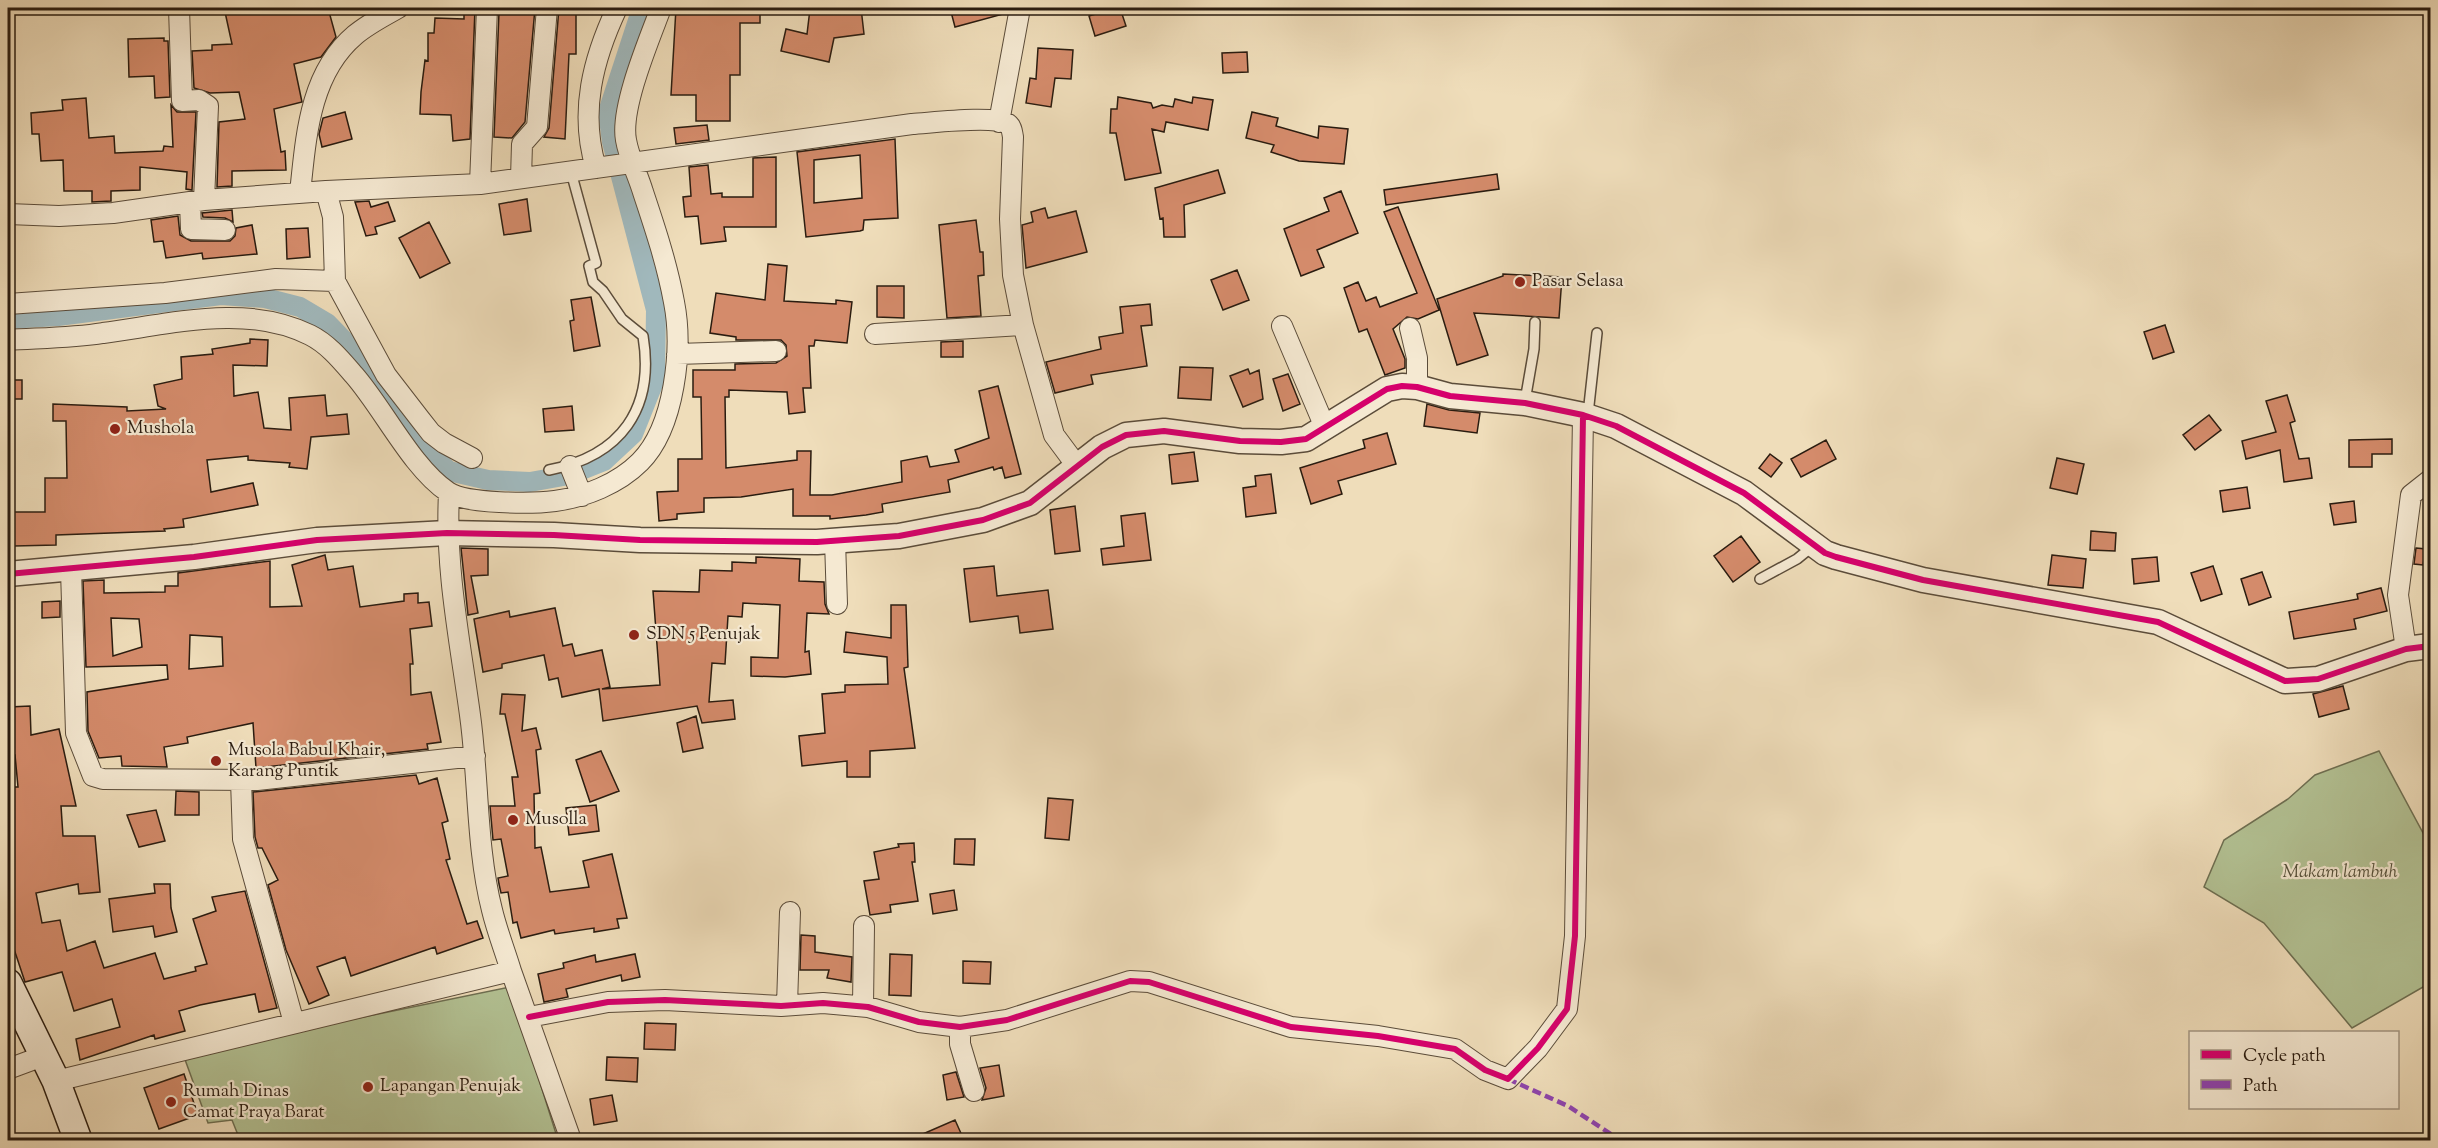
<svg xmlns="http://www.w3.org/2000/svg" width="2438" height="1148" viewBox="0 0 2438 1148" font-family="'Sorts Mill Goudy',serif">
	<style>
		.green { fill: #b3c294; stroke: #6e6f52; stroke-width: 1.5 }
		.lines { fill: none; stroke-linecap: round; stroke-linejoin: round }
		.canal { stroke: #a0b8bc; stroke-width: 20 }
		.building { fill: #d48b6b; stroke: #2a1c10; stroke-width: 1.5; fill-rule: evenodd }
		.service-casing { stroke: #5b4c3a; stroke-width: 12 }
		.minor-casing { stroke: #5b4c3a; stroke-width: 22 }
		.tertiary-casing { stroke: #5b4c3a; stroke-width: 27 }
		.secondary-casing { stroke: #2a1c10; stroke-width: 30 }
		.service { stroke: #f5e9d2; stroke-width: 9 }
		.minor { stroke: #f5e9d2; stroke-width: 20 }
		.tertiary { stroke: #f5e9d2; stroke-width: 24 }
		.secondary { stroke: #f5e9d2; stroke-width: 27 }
		.quiet { stroke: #8e44ad; stroke-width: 4.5; stroke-dasharray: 9 4.5; stroke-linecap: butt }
		.cycleway-casing { stroke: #f5e9d2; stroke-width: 10 }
		.cycleway { stroke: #d6006c; stroke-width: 6 }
		.poi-dot { fill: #8f2418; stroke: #f5e9d2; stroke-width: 2 }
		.labels { text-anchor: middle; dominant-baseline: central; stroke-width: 4.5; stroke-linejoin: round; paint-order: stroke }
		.poi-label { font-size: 18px; fill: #2a1c10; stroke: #f5e9d2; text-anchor: start }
		.park-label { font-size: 18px; font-style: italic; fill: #534e38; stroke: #f5e9d2 }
	</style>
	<rect width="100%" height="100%" fill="#efddba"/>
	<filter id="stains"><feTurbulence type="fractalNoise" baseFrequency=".00333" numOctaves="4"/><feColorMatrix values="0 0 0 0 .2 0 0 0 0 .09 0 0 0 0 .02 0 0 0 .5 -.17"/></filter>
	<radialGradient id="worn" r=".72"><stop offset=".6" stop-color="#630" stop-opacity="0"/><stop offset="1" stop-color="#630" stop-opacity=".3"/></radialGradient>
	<path class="green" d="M2379 751 2430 846V983L2352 1028 2264 923 2204 887 2224 840 2288 799 2315 775Z
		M510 987 558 1140H240L232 1120 208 1123 183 1054Z"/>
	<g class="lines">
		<path class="canal" d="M8 319 58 316 221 295 265 298 300 307 327 323 356 353 424 449 449 471 488 480 530 482 569 475 604 461 633 434 655 379 656 310 612 142 608 112 642 8"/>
	</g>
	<path class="building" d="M249 8H328L336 37 321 57 294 64 302 102 274 109 281 152 285 151 286 170 232 171V186L217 187 219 122 245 119 239 92 210 93 194 88 192 51 212 50V45L232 44 225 12Z
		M464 8H475L470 139 453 141 451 115 420 114 421 92 425 60 428 61V33H434L435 18 464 19Z
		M517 8H535L525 122 512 138 494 137 499 12H517Z
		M559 8H576V54H569L565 139 544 137 549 128Z
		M676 8H760V23H740V75H730V121H696V95H671Z
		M849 8H861L864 34 834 38 829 62 781 51 786 29 807 34 810 9 849 12Z
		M950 8H1008L1007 13 955 27Z
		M1116 8H1120L1126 26 1095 36 1089 16Z
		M164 38V41H168L170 97 155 98 154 76 129 77 128 39Z
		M1038 48 1073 50 1071 79 1055 78 1051 107 1026 103 1030 78 1036 79Z
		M1247 52 1248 72 1223 73 1222 53Z
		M1118 97 1151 103 1153 108 1162 105 1173 107 1175 99 1192 103 1193 97 1213 100 1208 130 1166 122 1164 132 1152 129 1161 173 1125 180 1116 133H1110L1111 109H1117Z
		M86 98 89 138 114 136 115 153 163 151 164 146 173 147 171 105 177 112H196L192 190 186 189 187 172 140 167V190L111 191V201L92 202V191H64L63 160 41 161 39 134H32L31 113 63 110 62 100Z
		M345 112 352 139 322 147 319 134 323 118Z
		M1252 112 1278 118 1276 126 1318 138 1319 126 1348 129 1344 164 1299 161 1271 152 1274 145 1246 138Z
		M707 125 709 140 676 144 674 128Z
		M895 139 898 218 864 220 863 230 860 231 806 237 797 152ZM860 155 862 198 814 203V160Z
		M776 157V227H724L726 241 701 244 698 216 685 217 683 197 691 196 689 167 708 165 711 194 722 193V197H753V158Z
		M1218 170 1225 193 1184 205 1185 237H1164L1163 218 1160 219 1155 188Z
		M1497 174 1499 189 1386 205 1384 190Z
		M1341 191 1358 233 1317 250 1324 267 1301 276 1284 229 1329 211 1324 198Z
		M527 199 531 231 504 235 499 204Z
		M369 201 371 207 388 202 395 221 375 227 377 234 366 236 355 202Z
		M1398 207 1439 310 1418 319 1407 317 1393 329 1405 359V368L1385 375 1367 329 1359 332 1344 288 1358 282 1366 301 1376 297 1380 307 1417 293 1384 212Z
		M1045 208 1048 218 1076 211 1087 252 1026 268 1022 225 1033 222 1031 212Z
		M232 210 233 222 225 218 203 217 202 213Z
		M178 216 180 235 191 241H230L235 236 236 228 252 225 257 254 203 259 202 253 166 258 163 241 154 242 151 220Z
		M976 220 980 252H983L984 275 978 276 981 316 947 318 939 225Z
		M429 222 450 263 420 278 399 238Z
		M308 228 310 257 287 259 286 229Z
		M768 264 787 266 784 301 836 304V300L852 302 847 343 815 340 814 346H809L811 388H803L805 412 789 414 787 392 729 390V397H725L726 468 797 460V451H811L810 495H832L902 482 901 461 927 456 930 467 959 462 955 450 989 438 979 391 998 386 1021 474 1005 478 1002 467 994 470 993 467 948 480 950 492 882 504 883 512 866 515 830 519V516H793V489L741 497 704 498V512L677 514V519L659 521 657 492 678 491V459H702L701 397H693V370H735V364L776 363 787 356 786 345 781 340H736V337L710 333 716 293 765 300Z
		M1237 270 1249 300 1223 310 1211 280Z
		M1503 274 1562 277 1559 318 1474 313 1488 355 1457 365 1437 299 1503 276Z
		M877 286H904V318L877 317Z
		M591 297 600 346 574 351 570 321 574 320 571 300Z
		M1150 304 1152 325 1141 326 1147 366 1091 375 1093 384 1055 393 1046 362 1101 349 1099 337 1123 333 1120 307Z
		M2165 325 2174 352 2153 359 2144 332Z
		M250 339 268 340 267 366 233 365 234 396 258 392 264 428 291 430 289 398 325 395 327 416 347 414 349 434 311 437 307 469 289 467 290 463 248 460V456L207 460 211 492 253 483 258 505 183 519 184 527 164 529 165 531 56 535V545L14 546V535H8V512H45V478H67L66 421H53V404L127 407V411L166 409 158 406 154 385 182 379 181 357 213 354 212 349 250 343Z
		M963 341V357H941V342Z
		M1180 367 1213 368 1211 400 1178 398Z
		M1248 369 1250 374 1259 370 1263 399 1243 407 1230 376Z
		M1288 374 1300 404 1283 411 1273 379Z
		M8 380H22V399H8Z
		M2287 395 2295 421 2290 423 2299 459 2309 458 2312 478 2284 482 2280 450 2246 459 2242 441 2276 432 2266 401Z
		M1427 404 1449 410 1480 413 1477 433 1424 426Z
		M572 406 574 430 545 432 543 409Z
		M2209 415 2221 430 2195 450 2183 435Z
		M1387 433 1396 464 1338 481 1342 494 1311 504 1300 468 1365 448 1363 440Z
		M2392 439V454H2372V467H2349V440Z
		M1826 440 1836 459 1801 477 1791 459Z
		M1194 452 1198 481 1172 484 1169 455Z
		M1770 454 1782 463 1771 477 1759 468Z
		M2057 458 2084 464 2077 494 2050 488Z
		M1271 474 1276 513 1246 517 1243 488 1256 486 1255 476Z
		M2247 487 2250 508 2223 512 2220 491Z
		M2354 501 2356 522 2334 525 2330 504Z
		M1075 506 1080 551 1055 554 1050 510Z
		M1145 513 1151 560 1103 565 1101 549 1124 546 1121 516Z
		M2091 531 2116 533 2115 551 2090 550Z
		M1741 536 1760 562 1733 582 1714 556Z
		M461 548 488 549V575L471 576 478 613 468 615Z
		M2416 548 2426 549 2423 565 2414 564Z
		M325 555 328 570 353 566 360 607 404 601V594L418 593V603L429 602 432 626 410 629 413 664H410L411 695 431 692 441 742 427 744 428 749 256 768 253 723 187 737 188 743 164 747 167 767 122 766 121 756 99 758 88 731 87 692 168 679 167 665 86 667 83 581 104 580V593L165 592V586H178V573L270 561V607L302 606 292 565ZM111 618 139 619 142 647 113 656ZM190 635 222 637 223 666 189 669Z
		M2052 555 2086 559 2083 588 2048 585Z
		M756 557 800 559 799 581 824 582 825 604 829 614 807 613 805 652 809 651 811 674 785 677 751 676V657L778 658 780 605 743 603 742 617 728 616 725 664 712 663 709 702 733 700 735 719 702 723 697 706 603 721 599 689 562 697 558 678 549 680 544 655 502 664V668L483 672 474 619 509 611 510 617 555 608 563 646 572 644 575 656 602 650 610 687 602 689 660 685 653 591 699 592 700 570 732 571V562L756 563Z
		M2157 557 2159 581 2134 584 2132 559Z
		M994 566 997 596 1048 590 1053 629 1020 633 1018 616 970 622 964 569Z
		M2213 566 2222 594 2201 601 2191 573Z
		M2262 572 2271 597 2249 605 2241 579Z
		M2381 588 2387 611 2354 619 2356 629 2294 639 2289 612 2358 599 2357 594Z
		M60 601V617L42 618V602Z
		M891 605H906L908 667 904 668 915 748 870 751V777H847V761L802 766 799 736 825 733 822 694 845 692V685L888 684 887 657 844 652 846 632 891 638Z
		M2343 686 2349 709 2319 717 2313 694Z
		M502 694 525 695 522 731 536 728 541 749 536 750 540 793 534 794 535 848 541 847 550 892 589 887 583 861 612 854 627 918 617 919 619 928 594 932V928L555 934 554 930 521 938 517 922 513 923 508 892 501 893 499 884 498 878 508 876 501 839 493 840 490 806H515L512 777H518L505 714H500Z
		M30 706 31 735 59 729 76 806H61L63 836H95L100 892 79 894 78 884 36 893 42 923 60 920 67 951 95 941 104 968 155 953 164 979 196 971 195 967 207 964 193 919 216 911 212 897 245 891 277 1008 259 1012 255 994 200 1005 179 1011 185 1031 155 1039 154 1035 80 1060 76 1039 120 1027 112 999 74 1011 62 972 25 982 8 931 14 929 8 898V787H18L15 755H8L9 707Z
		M696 716 703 748 683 752 677 723Z
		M601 751 619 791 590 802 576 760Z
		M416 775 419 784 437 778 448 821 442 823 450 859 446 860 467 924 477 921 483 938 437 954 435 947 351 976 345 957 317 967 329 995 309 1004 286 950 268 885 278 880 262 848H258L255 837 253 792Z
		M176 791 199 792V815H175Z
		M1048 798 1073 800 1069 840 1045 838Z
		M596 805 599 831 569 835 566 808Z
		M156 810 165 841 139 847 127 815Z
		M955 839H975L974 865 954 864Z
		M914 843 915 862H912L918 901 890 905 891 912 870 915 864 881 879 879 874 852 899 847 898 844Z
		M154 884H170L171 908 177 932 155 937 153 926 113 932 109 899 155 893Z
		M954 890 957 910 933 914 930 894Z
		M801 935 815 936V952L852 957 851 982 827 978 829 970H800Z
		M635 954 640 977 622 981 621 975 566 989 568 997 544 1002 538 974 564 968 563 963 595 955 596 962Z
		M890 954 912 955 911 996 889 995Z
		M963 961 991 962 990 984 963 983Z
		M645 1023 676 1024 675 1050 644 1049Z
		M607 1057 638 1058 637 1082 606 1080Z
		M999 1065 1004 1096 982 1100 986 1088 980 1068Z
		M956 1072 964 1097 947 1100 943 1075Z
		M184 1074 198 1115 159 1129 144 1088Z
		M612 1095 617 1121 594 1125 590 1099Z
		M955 1120 964 1140H909Z"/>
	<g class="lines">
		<defs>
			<path id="service" d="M1525 401 1534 349 1535 322
				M1588 414 1597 333
				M549 470C621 456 655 409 643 336L622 319 603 291 593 282 589 266 596 263 571 172
				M1760 579 1797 559 1813 546"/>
			<path id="minor" d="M179 8 182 101 199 100 208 106 204 200
				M999 122 1020 8
				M596 168C579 112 593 59 617 8
				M521 178 522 144 537 127 547 8
				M480 184 487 8
				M326 191 480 184 912 124C931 123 993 115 1008 124 1012 127 1012 132 1013 137L1010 219 1013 275 1023 325 1054 435 1077 466
				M300 193C306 138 309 74 355 35 368 24 384 16 398 8
				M190 203 191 229 225 230
				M8 214 59 216 113 213 204 200 326 191 333 217 335 281
				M8 304 165 293 276 279 335 281 386 375 420 419 431 433 444 443 472 458
				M1282 326 1324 425
				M1410 328 1417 358V387
				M875 334 1023 325
				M8 340C39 338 72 338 103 333 171 324 246 303 310 335 328 344 341 360 354 375 383 408 412 468 448 492 466 504 532 504 555 501 585 497 618 484 640 462 675 427 683 348 674 302 667 264 655 228 643 192 638 175 629 158 626 140 620 108 649 40 661 8
				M677 354 776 351
				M570 466 582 496
				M449 493C445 569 460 641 470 715 479 780 476 847 492 910 497 931 505 951 511 971
				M835 540 837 604
				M71 570 76 733 93 776 103 779 257 780 475 756
				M2406 649 2398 595 2411 495 2430 480
				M241 780 243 839 294 1023
				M787 1005 790 912
				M863 1006 864 926
				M529 1017 608 1002 665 1000 781 1006 823 1003 868 1007 919 1022 960 1027 1007 1020 1130 981 1149 982 1291 1027 1378 1036 1455 1049 1485 1070 1508 1079 1538 1048 1567 1009 1575 936 1583 415
				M960 1027V1044L974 1091
				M8 1069 43 1056
				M56 1081 511 971 571 1140"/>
			<path id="tertiary" d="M8 574 194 557 317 540 447 533 554 535 640 540 817 542 899 536 983 520 1030 503 1102 447 1126 435 1164 431 1240 441 1281 442 1306 439 1387 389 1402 386 1417 387 1450 396 1525 403 1583 415 1616 426 1744 493 1825 553 1836 557 1923 580 2158 622 2285 681 2318 679 2406 649 2430 646"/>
			<path id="secondary" d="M8 983 56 1081 78 1140"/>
		</defs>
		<use href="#service" class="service-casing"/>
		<use href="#minor" class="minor-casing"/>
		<use href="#tertiary" class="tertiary-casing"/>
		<use href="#secondary" class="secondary-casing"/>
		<use href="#service" class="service"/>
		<use href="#minor" class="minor"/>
		<use href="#tertiary" class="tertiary"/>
		<use href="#secondary" class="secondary"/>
		<path class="quiet" d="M1508 1079 1568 1106 1620 1140"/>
		<defs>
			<path id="cycleway" d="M8 574 194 557 317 540 447 533 554 535 640 540 817 542 899 536 983 520 1030 503 1102 447 1126 435 1164 431 1240 441 1281 442 1306 439 1387 389 1402 386 1417 387 1450 396 1525 403 1583 415 1616 426 1744 493 1825 553 1836 557 1923 580 2158 622 2285 681 2318 679 2406 649 2430 646
				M529 1017 608 1002 665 1000 781 1006 823 1003 868 1007 919 1022 960 1027 1007 1020 1130 981 1149 982 1291 1027 1378 1036 1455 1049 1485 1070 1508 1079 1538 1048 1567 1009 1575 936 1583 415"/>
		</defs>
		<use href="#cycleway" class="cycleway-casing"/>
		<use href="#cycleway" class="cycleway"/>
	</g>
	<g class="poi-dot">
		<circle cx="1520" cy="282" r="6"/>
		<circle cx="115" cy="429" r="6"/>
		<circle cx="634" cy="635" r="6"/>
		<circle cx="216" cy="761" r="6"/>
		<circle cx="513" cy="820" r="6"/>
		<circle cx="368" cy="1087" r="6"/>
		<circle cx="171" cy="1102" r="6"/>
	</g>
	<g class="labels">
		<g class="poi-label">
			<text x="1532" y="282">Pasar Selasa</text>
			<text x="127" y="429">Mushola</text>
			<text x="646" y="635">SDN 5 Penujak</text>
			<text x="228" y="751">Musola Babul Khair,<tspan x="228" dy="21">Karang Puntik</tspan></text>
			<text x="525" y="820">Musolla</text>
			<text x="380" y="1087">Lapangan Penujak</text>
			<text x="183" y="1092">Rumah Dinas<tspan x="183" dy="21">Camat Praya Barat</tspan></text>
		</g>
		<g class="park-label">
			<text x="2340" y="873">Makam lambuh</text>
		</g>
	</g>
	<rect width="2438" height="1148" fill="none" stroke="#efddba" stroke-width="30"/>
	<rect x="9" y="9" width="2420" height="1130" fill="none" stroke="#2a1c10" stroke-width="3"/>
	<rect x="15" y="15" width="2408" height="1118" fill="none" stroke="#2a1c10" stroke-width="1.5"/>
	<rect x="2189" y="1031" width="210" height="78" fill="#f5e9d2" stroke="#a49784" stroke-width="1.5"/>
	<rect x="2201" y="1050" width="30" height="9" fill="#d6006c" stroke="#a49784" stroke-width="1.5"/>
	<text x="2243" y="1061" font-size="18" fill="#2a1c10">Cycle path</text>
	<rect x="2201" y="1080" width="30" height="9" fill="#8e44ad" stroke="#a49784" stroke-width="1.5"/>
	<text x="2243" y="1091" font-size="18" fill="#2a1c10">Path</text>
	<rect width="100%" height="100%" filter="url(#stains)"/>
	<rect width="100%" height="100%" fill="url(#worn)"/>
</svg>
